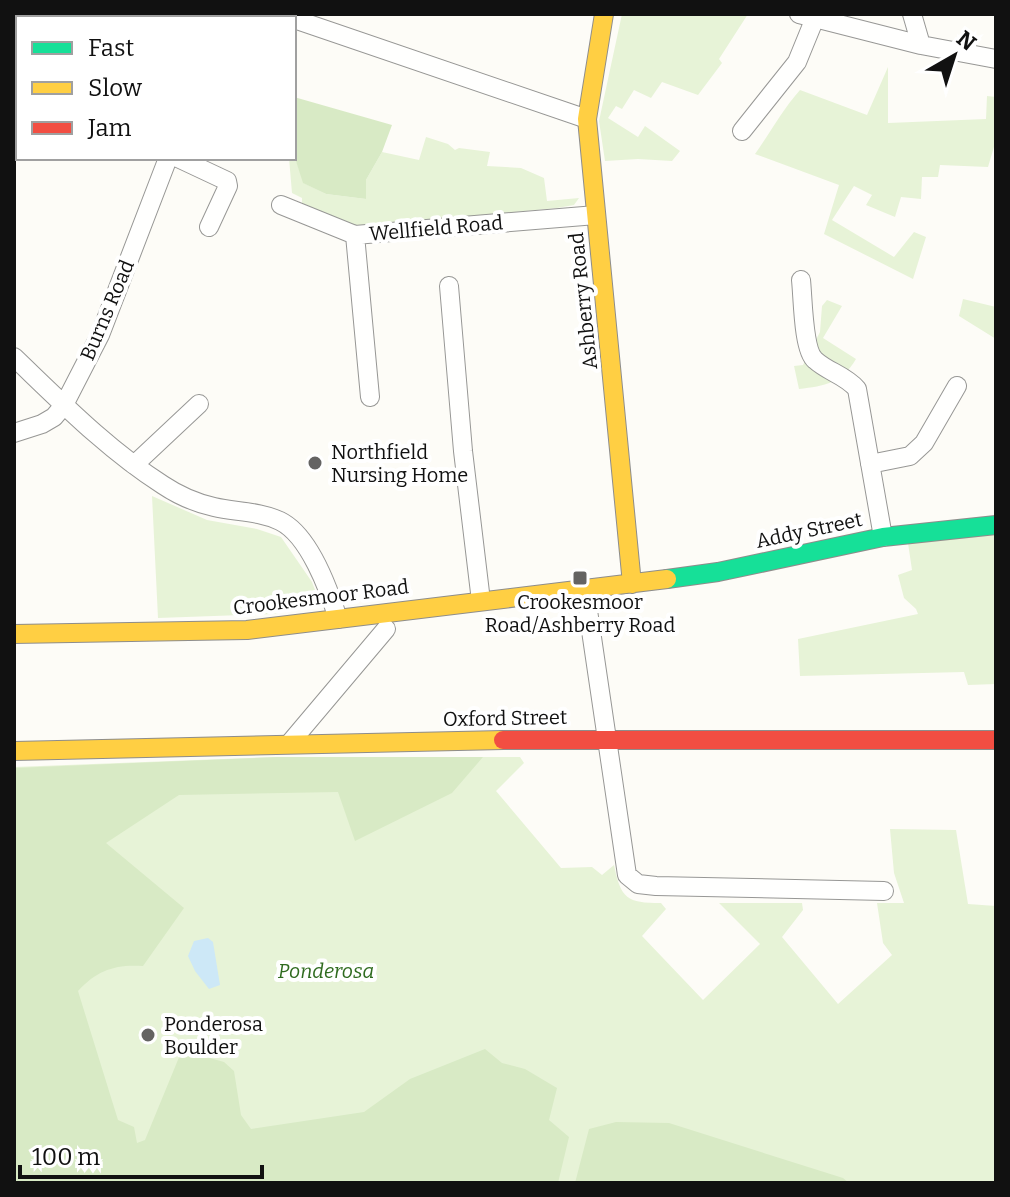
<svg xmlns="http://www.w3.org/2000/svg" width="1010" height="1197" viewBox="0 0 1010 1197" font-family="Bitter,serif">
	<style>
		.green { fill: #e7f3d7 }
		.forest { fill: #d8eac5 }
		.water { fill: #cde8f7 }
		.lines { fill: none; stroke-linecap: round; stroke-linejoin: round }
		.street-casing { stroke: #979795; stroke-width: 20 }
		.fast-casing { stroke: #8e8d8b; stroke-width: 20 }
		.slow-casing { stroke: #8e8d8b; stroke-width: 20 }
		.jam-casing { stroke: #8e8d8b; stroke-width: 20 }
		.street { stroke: #fffffe; stroke-width: 18 }
		.fast { stroke: #16e098; stroke-width: 18 }
		.slow { stroke: #ffcf43; stroke-width: 18 }
		.jam { stroke: #f24e42; stroke-width: 18 }
		.poi-dot { fill: #646362; stroke: #fff; stroke-width: 3 }
		.labels { text-anchor: middle; dominant-baseline: central; stroke-width: 8; stroke-linejoin: round; paint-order: stroke }
		.street-label { font-size: 20px; fill: #111; stroke: #fff }
		.poi-label { font-size: 20px; fill: #111; stroke: #fff; text-anchor: start }
		.park-label { font-size: 20px; font-style: italic; fill: #2f6b1f; stroke: #fff }
	</style>
	<rect width="100%" height="100%" fill="#fdfcf7"/>
	<path class="green" d="M622 14H748L719 59 722 63 698 95 662 82 651 98 634 90 622 109 616 106 608 118 638 137 645 126 680 151 672 161 638 159 605 161 599 121Z
		M888 67V123L986 119 987 96 996 97V140L988 167 940 165 938 177H922L921 199 901 197 895 217 866 205 872 195 854 186 832 220 894 257 914 232 926 237 913 279 824 234 839 185 755 154C770 133 783 109 800 90L867 115Z
		M426 137 448 144 455 150 459 148 490 152 487 166 521 168 544 178 547 201 579 198 574 205 557 208 359 227 302 205V198L292 193 289 158H294V155L304 183 326 194 366 199V180L382 152 419 160Z
		M963 299 996 307V339L959 316Z
		M827 300 842 306 823 338 856 359C842 383 825 386 799 389L794 366 803 365 820 332 822 306Z
		M152 496 207 520 257 529 281 537 312 582 321 606 272 614 158 618Z
		M996 530V684L968 685 964 672 800 676 798 639 918 614 916 609 904 598 898 575 912 570 908 543Z
		M277 757H520L524 763 496 791 561 868 592 867 602 875 614 865C621 899 627 903 661 903L666 909 642 936 703 1000 760 944 719 903H802L803 910 782 937 838 1004 892 955 883 943 877 903H904L894 873 890 829 956 830 968 904 996 906V1183H14V767Z"/>
	<path class="forest" d="M14 18 18 19V86L14 84Z
		M294 97 392 125 382 152 366 180V199L326 194 303 183 294 155Z
		M277 757H483L452 793 355 841 338 792 179 795 106 843 184 908 143 966C116 964 97 970 78 991L118 1120 134 1127 137 1143 145 1140 182 1050 224 1062 234 1071 241 1115 251 1129 364 1112 410 1079 485 1049 502 1063 525 1069 557 1088 549 1120 569 1137 558 1183H14V768Z
		M616 1122 669 1123 843 1178 849 1183H575L589 1129Z"/>
	<path class="water" d="M208 938 213 942 220 985 209 989 195 971 188 956 194 941Z"/>
	<g class="lines">
		<defs>
			<path id="street" d="M799 14 921 45 996 59
				M912 14 921 45
				M294 19 587 119
				M14 96 18 97
				M742 131 797 62 815 18
				M178 158 227 181 228 186 209 227
				M281 205 355 235 596 215
				M355 235 370 397
				M801 280C803 298 803 350 815 360 828 372 845 375 857 389L883 537
				M449 286 463 451 481 601
				M14 357C61 402 108 450 163 485 178 495 196 503 214 507 235 512 259 511 280 521 309 535 329 590 338 619
				M14 433 42 424 54 417 64 405 100 335 168 158
				M870 464 910 456 924 443 957 386
				M134 465 199 404
				M585 590 627 875 638 884 656 886 884 891
				M289 744 386 629"/>
			<path id="fast" d="M667 579 718 572 883 537 996 525"/>
			<path id="slow" d="M604 14 587 119 632 584
				M14 634 247 630 667 579
				M14 751 503 740"/>
			<path id="jam" d="M503 740H996"/>
		</defs>
		<use href="#street" class="street-casing"/>
		<use href="#fast" class="fast-casing"/>
		<use href="#slow" class="slow-casing"/>
		<use href="#jam" class="jam-casing"/>
		<use href="#street" class="street"/>
		<use href="#fast" class="fast"/>
		<use href="#slow" class="slow"/>
		<use href="#jam" class="jam"/>
	</g>
	<g class="poi-dot">
		<circle cx="315" cy="463" r="8"/>
		<rect x="572" y="570" width="16" height="16" rx="4"/>
		<circle cx="148" cy="1035" r="8"/>
	</g>
	<g class="labels">
		<g class="street-label">
			<text transform="translate(436 228) rotate(-5)">Wellfield Road</text>
			<text transform="translate(583 301) rotate(-96)">Ashberry Road</text>
			<text transform="translate(107 310) rotate(-67)">Burns Road</text>
			<text transform="translate(809 530) rotate(-12)">Addy Street</text>
			<text transform="translate(321 597) rotate(-7)">Crookesmoor Road</text>
			<text transform="translate(505 718) rotate(-1)">Oxford Street</text>
		</g>
		<g class="poi-label">
			<text x="331" y="452">Northfield<tspan x="331" dy="23">Nursing Home</tspan></text>
			<text x="580" y="602" text-anchor="middle">Crookesmoor<tspan x="580" dy="23">Road/Ashberry Road</tspan></text>
			<text x="164" y="1024">Ponderosa<tspan x="164" dy="23">Boulder</tspan></text>
		</g>
		<g class="park-label">
			<text x="326" y="971">Ponderosa</text>
		</g>
	</g>
	<rect width="1010" height="1197" fill="none" stroke="#111111" stroke-width="32"/>
	<rect x="16" y="16" width="280" height="144" fill="#ffffff" stroke="#a0a0a0" stroke-width="2"/>
	<rect x="32" y="42" width="40" height="12" fill="#16e098" stroke="#a0a0a0" stroke-width="2"/>
	<text x="88" y="56" font-size="24" fill="#111111">Fast</text>
	<rect x="32" y="82" width="40" height="12" fill="#ffcf43" stroke="#a0a0a0" stroke-width="2"/>
	<text x="88" y="96" font-size="24" fill="#111111">Slow</text>
	<rect x="32" y="122" width="40" height="12" fill="#f24e42" stroke="#a0a0a0" stroke-width="2"/>
	<text x="88" y="136" font-size="24" fill="#111111">Jam</text>
	<g transform="translate(954 56) rotate(39)" stroke="#ffffff" stroke-width="6" paint-order="stroke">
	<path d="M0-6L14 30L0 20L-14 30Z" fill="#111111"/>
	<text y="-12" font-size="22" font-weight="bold" text-anchor="middle" fill="#111111">N</text>
	</g>
	<path d="M20 1165v12h242v-12" fill="none" stroke="#111111" stroke-width="4"/>
	<text x="32" y="1165" font-size="24" fill="#111111" stroke="#ffffff" stroke-width="6" paint-order="stroke">100 m</text>
</svg>
